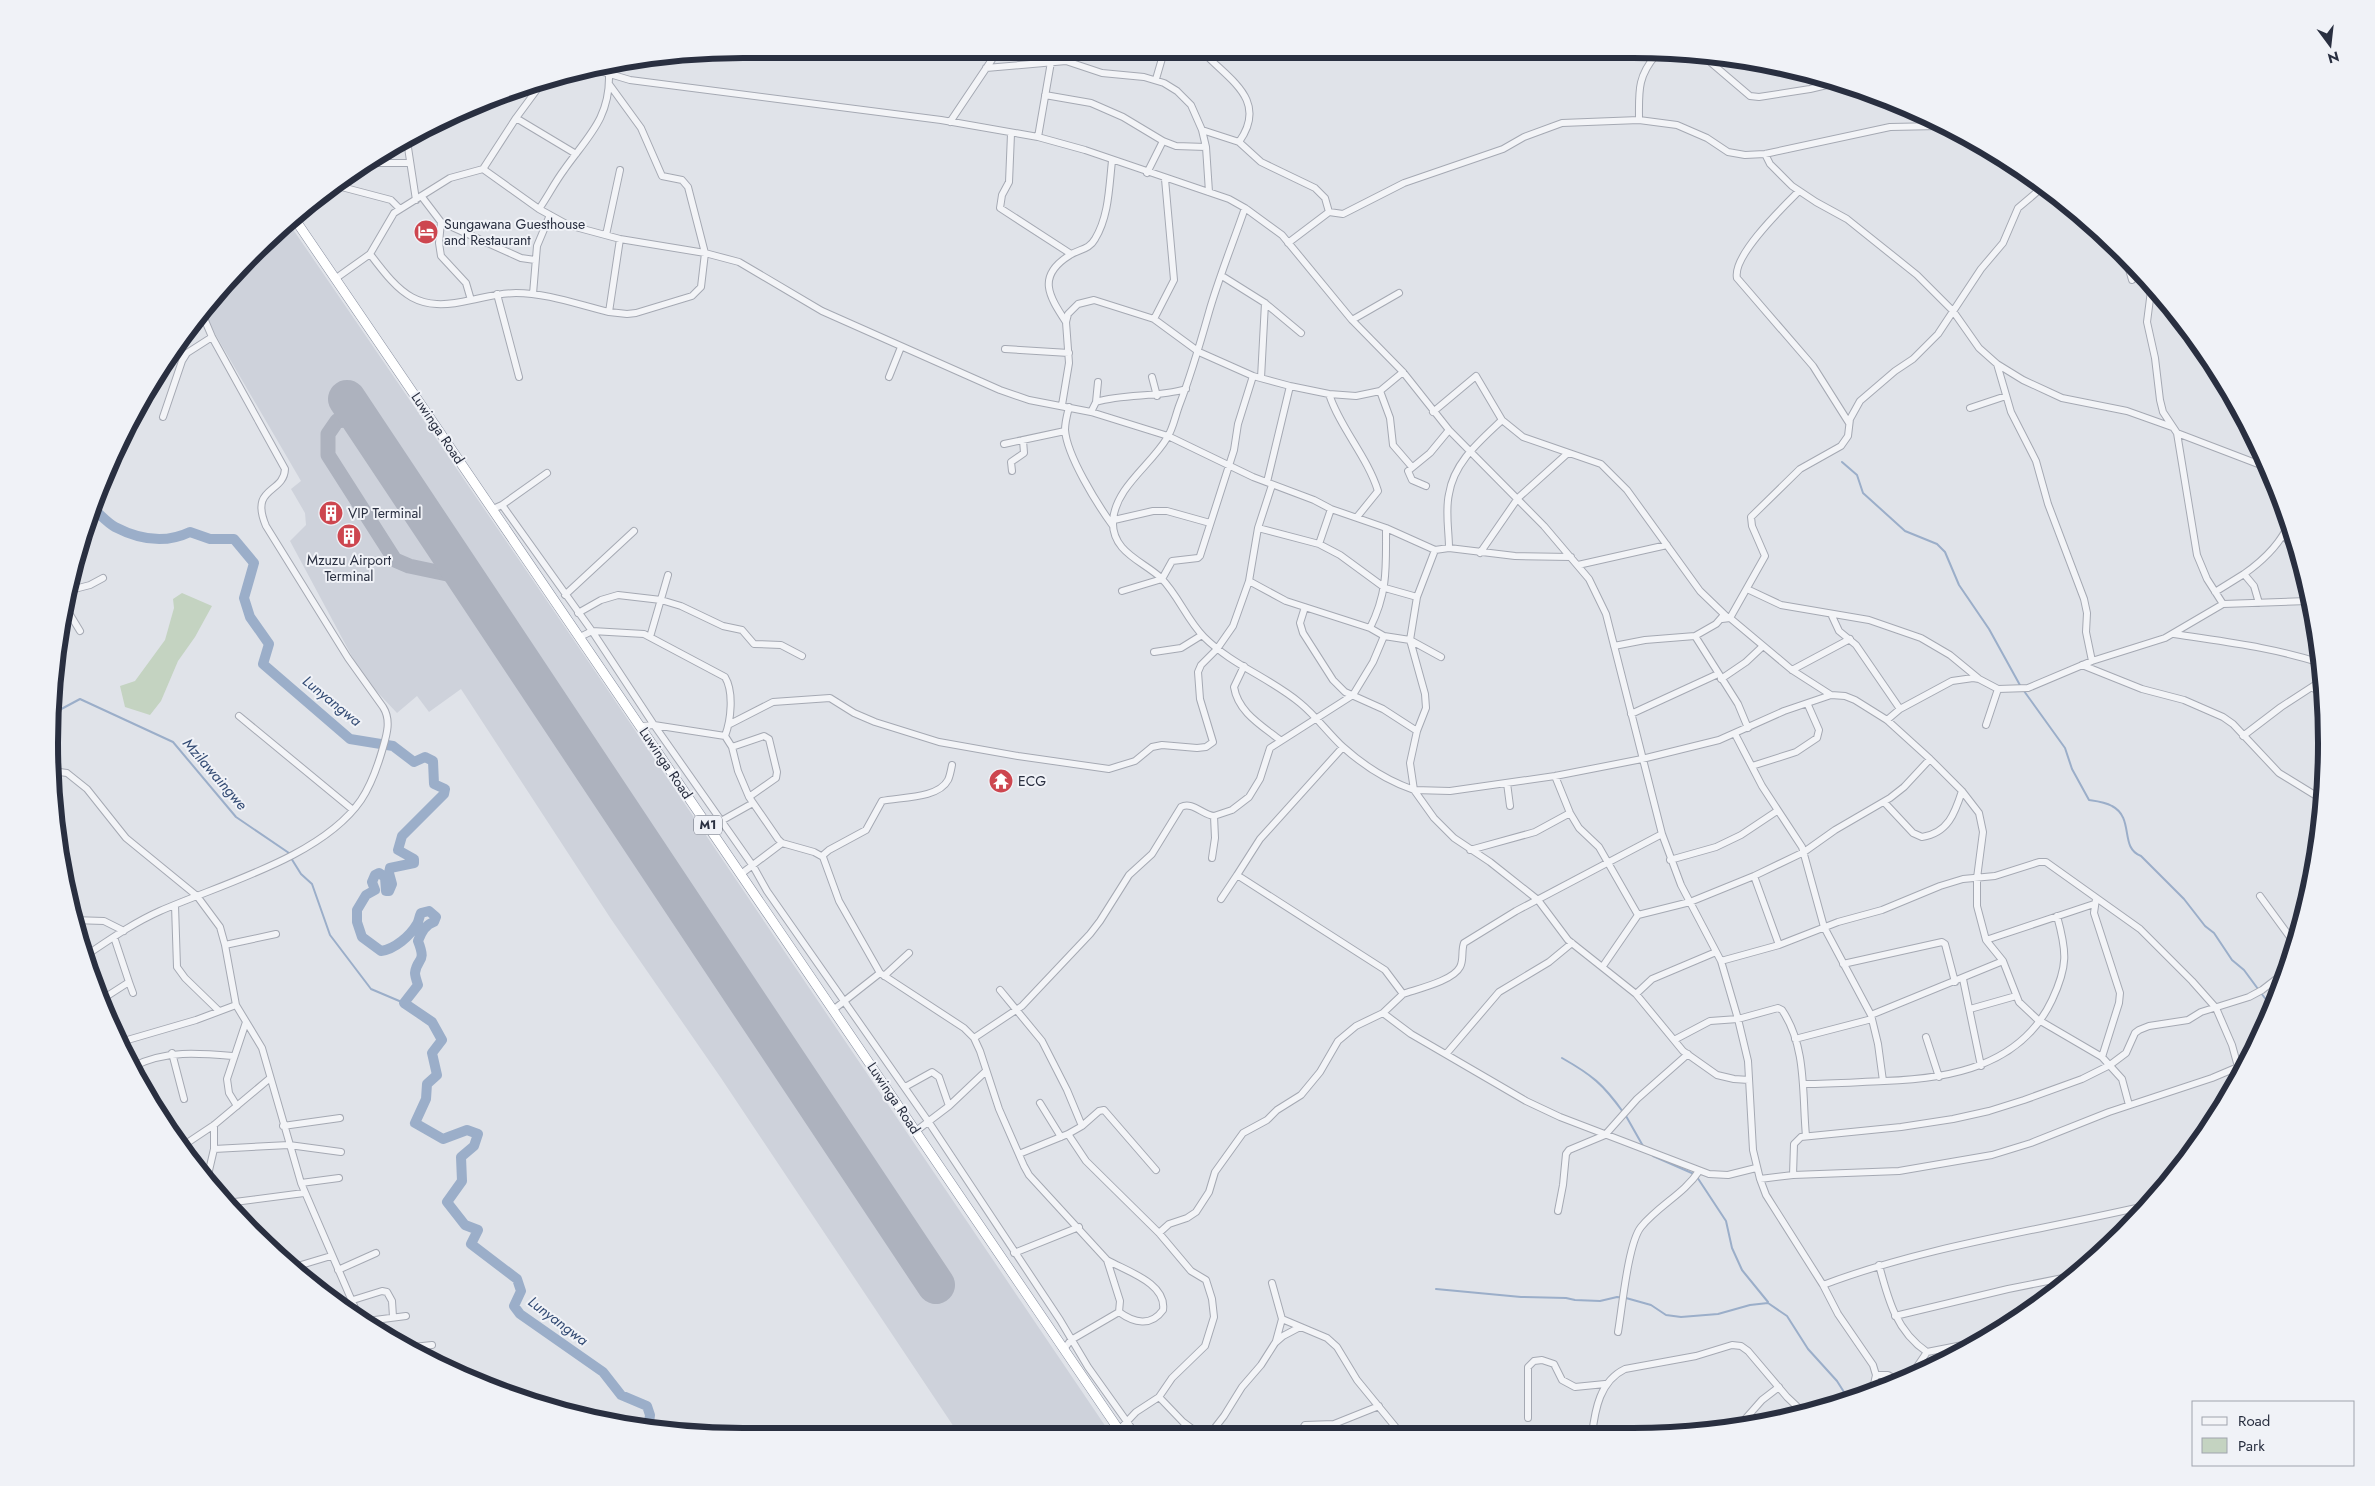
<svg xmlns="http://www.w3.org/2000/svg" width="2375" height="1486" viewBox="0 0 2375 1486" font-family="Jost,sans-serif">
	<style>
		.built { fill: #ced2db }
		.green { fill: #c4d3c1 }
		.lines { fill: none; stroke-linecap: round; stroke-linejoin: round }
		.stream { stroke: #9baec9; stroke-width: 2 }
		.river { stroke: #9baec9; stroke-width: 10 }
		.taxiway { stroke: #adb2be; stroke-width: 15 }
		.runway { stroke: #adb2be; stroke-width: 38 }
		.minor-casing { stroke: #a5a9b3; stroke-width: 8 }
		.highway-casing { stroke: #888fa0; stroke-width: 10 }
		.minor { stroke: #f3f4f7; stroke-width: 6 }
		.highway { stroke: #fff; stroke-width: 9 }
		.labels { text-anchor: middle; dominant-baseline: central; stroke-width: 4; stroke-linejoin: round; paint-order: stroke }
		.shield { fill: #f0f2f7; stroke: #656a77; stroke-width: 1 }
		.shield-label { font-size: 12px; font-weight: bold; fill: #292f40 }
		.poi-label { font-size: 14px; fill: #292f40; stroke: #f0f2f7; text-anchor: start }
		.street-label { font-size: 14px; fill: #292f40; stroke: #f0f2f7 }
		.water-label { font-size: 15px; font-style: italic; fill: #334b74; stroke: #f0f2f7 }
		.rim { fill: none; stroke: #292f40; stroke-width: 6 }
	</style>
	<rect width="100%" height="100%" fill="#e0e3e9"/>
	<path class="built" d="M288 222 599 677 1110 1433H958L721 1078 611 919 461 689 429 712 417 696 397 713 363 677 290 541 306 525 305 513 291 489 301 481 211 327 204 307 252 252Z"/>
	<path class="green" d="M182 593 212 606 195 637 178 661 161 701 150 715 125 707 120 686 135 681 165 640 174 608 173 599Z"/>
	<g class="lines">
		<path class="stream" d="M1842 462 1857 475 1863 493 1905 531 1937 544 1945 552 1959 585 1989 629 2021 687
			M2024 691 2065 748 2072 769 2089 800C2096 801 2105 802 2112 806 2135 818 2119 848 2141 856L2184 899 2205 926 2214 933 2232 960 2244 970 2258 989
			M52 714 80 699 173 742 236 817 289 853
			M291 858 301 874 312 884 330 935 371 989 404 1003
			M2261 993 2271 1006
			M1562 1058C1592 1075 1603 1084 1623 1112
			M1626 1116 1643 1146
			M1653 1156 1694 1174
			M1697 1177 1726 1221 1732 1248 1742 1270 1768 1302
			M1436 1289 1521 1297 1566 1298 1575 1300 1600 1301 1617 1297 1626 1298 1651 1305 1666 1315 1681 1317 1718 1314 1750 1305 1768 1303 1787 1316 1808 1349 1837 1381 1849 1400"/>
		<path class="river" d="M91 507C99 513 107 523 115 527 140 540 165 544 190 532L210 539H234L254 563 244 598 250 617 269 644 263 664 350 739 393 746 414 762 425 757 433 761 434 784 445 789 444 794 402 836 398 850 414 859V863L390 868 389 873 392 884 389 891H386L385 877 379 873 375 875 372 882 375 890 366 895 357 910V922L362 937 381 951C395 949 410 936 417 924 419 921 419 917 421 913L429 911 436 917 434 922C426 924 421 933 418 941 427 964 417 957 415 973 415 976 417 982 418 985L404 1003 432 1022 442 1040 432 1053 437 1075 427 1084 426 1099 415 1123 443 1139 467 1130 478 1134 474 1146 461 1157 462 1181 447 1202 465 1225 478 1230 471 1244 517 1279 521 1291 514 1306 520 1314 603 1372 621 1395 647 1406 650 1415 648 1430"/>
		<path class="taxiway" d="M363 424 350 419 337 421 328 434V455L395 560 409 566 466 578
			M441 572 447 563 446 548"/>
		<path class="runway" d="M347 399 936 1285"/>
		<defs>
			<path id="minor" d="M1206 55C1231 81 1268 101 1239 142
				M1702 55 1750 96 1759 97 1810 89 1831 84
				M986 68 1066 61 1102 73 1144 77 1164 83 1177 91 1191 105 1202 130 1206 147 1209 192
				M593 69 630 80 941 120 1038 137 1085 150 1229 199 1245 208 1282 235 1352 320 1403 372 1449 430 1544 526 1589 579 1606 614 1662 834 1681 885 1721 961 1738 1019 1748 1061 1753 1150 1760 1179 1766 1195 1823 1285 1838 1314 1873 1365 1876 1375 1874 1384 1867 1393
				M1156 79 1163 55
				M525 84 535 91
				M609 84 641 128 662 176 682 180 688 187 705 253 701 287 692 296 636 313 627 314 609 312
				M1045 95 1091 103 1123 117 1163 141 1176 146 1206 147
				M516 118 576 154
				M1639 120C1639 92 1637 77 1656 55
				M950 122 995 55
				M1202 130 1239 142 1261 162 1315 188 1325 198 1329 212
				M1011 134 1009 182 1002 195 1000 208 1071 254
				M1038 137 1051 62
				M407 141 416 200
				M1765 154 1770 164 1792 186 1816 202 1847 219 1917 275 1953 311 1979 348 1997 364 2023 380 2062 398 2127 411 2172 427
				M369 160 378 163H410
				M483 169 516 118 544 80
				M1147 173 1163 141
				M334 185 391 200 399 208
				M1799 191C1783 207 1732 256 1737 278L1813 366 1849 423
				M422 197 441 222 521 258 535 260
				M1245 208C1233 243 1219 277 1209 312 1200 344 1191 375 1179 406 1175 417 1173 429 1167 438 1151 465 1116 487 1113 520 1111 552 1143 561 1161 578 1178 595 1187 620 1204 637 1232 665 1270 678 1300 703 1316 716 1328 733 1343 747 1363 765 1388 781 1414 790L1410 763 1417 731 1426 708 1425 694 1410 640
				M539 209C548 196 555 182 564 170 587 137 610 119 609 75
				M441 222 439 243 441 256 466 283 471 300
				M606 235 620 170
				M2102 242 2105 240
				M1288 243 1329 212 1343 214 1404 183 1503 149 1524 137 1562 123 1639 120 1677 125 1707 138 1728 152 1745 155 1765 154 1890 127 1939 126
				M370 254C401 295 417 313 471 300 486 297 500 293 516 293 547 293 579 305 609 312L620 239
				M2126 259 2132 280
				M1222 276 1265 303 1301 333
				M335 279 370 254 394 213 450 178 483 169 539 209 568 225 620 239 705 253 739 262 822 311 1000 390 1029 400 1091 412 1168 436 1253 477 1314 500 1331 509 1386 528 1435 550 1449 548 1515 556 1571 557
				M2152 283 2147 322 2155 358 2160 400 2163 412 2177 433 2197 555 2207 579 2223 604
				M497 294 519 377
				M533 294 537 246 550 215
				M1154 319 1174 280 1165 179
				M1352 320 1399 293
				M1066 322C1049 296 1036 276 1070 255 1079 249 1089 250 1095 239 1109 216 1109 187 1112 161
				M1005 349 1069 353
				M1997 364 2011 412 2036 461 2048 504 2084 599 2087 613 2086 632 2092 661
				M889 377 901 347
				M1152 377 1157 396
				M1261 378 1265 303
				M1380 391 1390 418 1393 445 1412 467
				M1329 394C1340 428 1367 456 1378 491L1357 517
				M1096 402 1098 382
				M1062 405 1069 363 1066 322 1068 314 1078 304 1094 300 1154 319 1199 352 1253 376 1290 386 1329 394 1356 396 1380 391 1403 372
				M1069 407C1067 415 1065 422 1065 430 1067 456 1097 504 1113 526
				M1970 408 2006 396
				M1091 412 1096 402C1125 393 1156 398 1186 389
				M1433 412 1476 376 1502 420
				M163 417 182 361 187 353 212 337
				M2177 433 2266 467
				M1004 444 1065 431
				M1012 471 1011 462 1024 453 1023 440
				M1267 482 1290 386
				M1272 485 1258 528 1249 581 1286 601 1370 628 1384 636 1410 640 1417 597 1435 550
				M1426 486 1412 480 1408 471 1430 453 1449 430
				M502 505 547 473
				M493 509 502 505 592 631 654 725 753 866 767 891 928 1121 1060 1320 1088 1367 1135 1433
				M1114 520 1153 511H1167L1210 523
				M1258 528 1319 544 1340 555 1385 588 1417 597
				M2284 535 2298 555
				M1319 544 1331 509
				M1449 548C1449 531 1445 511 1449 494 1454 462 1480 441 1502 420L1523 437 1601 464 1627 490 1700 591 1728 618
				M1480 553 1518 498 1568 453
				M1578 565 1667 545
				M2244 574C2264 560 2281 544 2290 521
				M1747 589 1781 605 1869 620 1921 638 1950 655 1978 678
				M67 591 90 585 103 578
				M1122 591 1162 579 1172 561 1198 558 1200 556 1234 450 1238 424 1253 376
				M2215 592 2244 574 2254 586 2259 603
				M565 595 634 531
				M63 603 80 631
				M1305 607 1300 623 1303 633 1333 680 1345 692 1383 709 1417 731
				M578 613 601 600 618 595 661 600 681 606 723 626 742 630 754 644 781 645 802 656
				M1832 616 1839 631 1856 645 1900 709
				M1730 618 1765 556 1752 526 1751 517 1800 469 1841 446 1848 436 1850 419 1860 401 1895 371 1913 359 1938 334 1981 269 2003 243 2018 208 2044 186
				M1722 619 1730 618 1792 670 1831 695
				M1370 628C1388 592 1386 567 1386 528
				M2174 634C2225 642 2271 647 2321 663
				M1695 636 1738 704 1748 728
				M580 637 592 631 644 634 725 677C734 692 731 720 725 736L732 747 738 771 749 797 778 839 782 843 814 852 823 857 839 901 880 973 964 1028 974 1038 980 1051 999 1109 1024 1166 1029 1175 1107 1260 1120 1301 1119 1312 1071 1340 1064 1349
				M650 637 668 575
				M1410 640 1441 657
				M1614 646 1645 640 1695 636 1716 624 1723 616
				M1154 652 1181 648 1202 635
				M2082 665 2142 689 2184 700 2223 717 2233 724 2279 773 2323 800
				M1244 666 1234 687C1238 712 1261 725 1280 740
				M1792 670 1850 639
				M1721 679 1746 662 1763 646
				M2312 687 2322 695
				M1631 714 1718 674
				M239 716 353 810
				M1887 720 1900 709 1952 681 1973 678 1979 679 1998 689 2028 688 2092 661 2165 638 2223 604 2308 601
				M730 724 773 702 830 698 854 713 875 722 939 742 1018 756 1109 769 1135 761 1152 747 1162 745 1197 748 1206 747 1213 742 1200 699 1198 672 1201 665 1217 649 1233 626 1249 581
				M1986 725 1998 689
				M641 726 654 725 725 736
				M1735 734 1762 786 1802 847 1824 927 1871 1015 1878 1044 1883 1081
				M2243 736 2281 707 2321 681
				M732 747 764 736 769 739 777 772 776 778 749 797
				M1343 747 1260 839 1237 875 1385 970 1403 994C1417 989 1453 981 1460 967 1464 960 1461 951 1464 943L1516 911 1662 834
				M1752 766 1796 752 1817 738 1819 730 1808 705
				M52 771 67 773 87 789 126 838 197 896 220 927 225 945 236 1005 262 1048 301 1183 358 1315
				M1555 776 1570 813 1579 828 1599 847 1638 915
				M1507 783 1510 806
				M1884 802 1913 833 1922 837C1948 833 1955 813 1962 791
				M721 821 753 803
				M1470 850 1535 832 1570 813
				M822 856 829 850 866 830 882 801C899 797 938 799 948 780 950 776 951 770 952 765
				M1212 858 1215 838 1214 816 1232 810 1249 797 1260 779 1270 748 1353 695 1373 662 1384 636
				M1670 860 1716 847 1741 835 1777 811
				M741 874 782 843
				M1754 876 1779 945
				M2260 896 2295 944
				M1221 899 1237 875
				M2096 899 2094 913 2120 993 2119 1003 2102 1057
				M175 905 177 967 185 978 219 1011
				M72 920 104 921 124 931
				M1986 940 2094 904
				M225 945 276 934
				M85 956C109 940 133 923 160 911 221 884 322 857 361 800 371 785 377 768 382 751 386 737 392 721 383 707L348 658 266 526C249 486 284 494 285 469L212 337 201 311
				M1721 961 1779 945 1838 922 1882 910 1940 886 1963 879 1995 876 2039 862H2046L2140 929 2192 981 2216 1008 2232 1045 2240 1074
				M1843 964 1942 942 1945 944 1955 982
				M1603 966 1638 915 1690 902 1754 876 1804 852 1835 830 1890 798 1904 787 1930 759
				M884 976 909 953
				M1963 979 1981 1066
				M129 982 133 993
				M1000 990 1042 1041 1067 1090 1082 1126
				M1403 994 1383 1013 1411 1034 1526 1101 1560 1117 1709 1174 1728 1175 1756 1168
				M1636 994 1652 979 1716 952
				M101 1000 129 982 114 937
				M1970 1009 2016 996
				M833 1010 880 973
				M1871 1015 2003 961
				M109 1019 124 1041
				M1926 1037 1939 1077
				M974 1038 1022 1006 1090 934 1100 921 1129 875 1152 854 1181 807C1192 801 1203 815 1214 816
				M1795 1039 1872 1019
				M1674 1040 1710 1021 1738 1019 1778 1008 1782 1010C1807 1047 1802 1094 1806 1136
				M172 1053 184 1099
				M1447 1053 1499 992 1549 962 1572 943
				M131 1068 134 1066 124 1041 196 1020 236 1005
				M1749 1080 1734 1079 1717 1075 1683 1051 1636 994 1568 940 1538 900 1490 862 1454 838 1434 818 1414 790 1450 791 1555 776 1642 759 1719 740 1784 711 1831 695 1845 696 1855 700 1887 720 1930 759 1962 791 1979 813 1983 832 1977 878V906L1986 940 2003 961 2019 1002 2037 1019 2102 1057 2122 1079 2129 1105
				M1805 1084C1831 1084 1858 1082 1884 1081 1950 1079 2021 1066 2052 1000 2068 966 2067 952 2057 916
				M905 1087 932 1072 939 1077 949 1106
				M145 1092 134 1066C166 1050 199 1053 233 1056
				M1040 1103 1061 1137
				M237 1106 229 1093 227 1079 246 1022
				M283 1126 340 1118
				M916 1131 949 1106 986 1071
				M1068 1134 1086 1161 1159 1233 1191 1271 1206 1280 1212 1299 1214 1317 1205 1346 1172 1378 1159 1397 1136 1412 1119 1430
				M181 1147 214 1125 269 1079
				M214 1149 289 1145 341 1152
				M1019 1154 1068 1134 1082 1126 1099 1111 1104 1110 1156 1170
				M1793 1175 1794 1144 1801 1137 1901 1127 1953 1119 1989 1111 2024 1100 2082 1079 2110 1065 2126 1053 2135 1033 2139 1030 2149 1026 2188 1020 2201 1012 2249 997 2262 990 2284 973
				M207 1179 214 1149V1125
				M1760 1179 1793 1175 1899 1171 1992 1155 2031 1143 2109 1112 2212 1078 2238 1067
				M301 1183 339 1178
				M227 1203 304 1193
				M1558 1211 1563 1185 1566 1154 1569 1150 1605 1135 1637 1099 1688 1054
				M1159 1233 1169 1224 1187 1218 1196 1212 1209 1192 1215 1172 1243 1133 1267 1120 1277 1110 1301 1095 1320 1072 1338 1041 1356 1026 1383 1013
				M1014 1253 1079 1227
				M1107 1260C1126 1271 1167 1283 1163 1310 1151 1327 1134 1323 1119 1312
				M1879 1265C1888 1299 1896 1331 1927 1352L1973 1343
				M291 1268 331 1256
				M338 1270 376 1253
				M1272 1283 1282 1319 1327 1338 1337 1347 1357 1380 1402 1435
				M1823 1285C1926 1246 2037 1231 2145 1206
				M353 1300 382 1291 387 1292 392 1301 393 1317
				M1895 1316 2008 1289 2073 1276
				M367 1321 406 1316
				M1618 1332C1622 1309 1628 1243 1641 1227 1659 1205 1684 1194 1699 1171
				M1276 1341 1282 1319
				M413 1347 432 1345
				M1876 1375H1888L1898 1381
				M1910 1377 1927 1352
				M1159 1397 1183 1422 1199 1434
				M1528 1418V1367L1534 1361 1542 1360 1554 1364 1562 1380 1575 1387 1605 1384
				M1739 1426 1762 1400 1779 1387
				M1210 1434 1224 1416 1242 1387 1261 1365 1275 1343 1283 1336 1300 1327
				M1299 1434 1305 1425 1334 1424 1379 1406
				M1592 1435C1595 1409 1600 1381 1625 1369L1696 1356 1732 1345 1741 1346 1748 1351 1787 1397 1806 1415"/>
			<path id="highway" d="M294 218 1121 1433"/>
		</defs>
		<use href="#minor" class="minor-casing"/>
		<use href="#highway" class="highway-casing"/>
		<use href="#minor" class="minor"/>
		<use href="#highway" class="highway"/>
	</g>
	<defs>
		<symbol id="hotel-disc" viewBox="-11 -11 22 22"><circle r="9.5" fill="#cd464f" stroke="#f0f2f7"/><path d="M-6-4.5h1.5V1H6V5H4.5V3h-9V5H-6ZM-4 0a1.8 1.8 0 1 1 3.6 0ZM.5 0V-2.5h3Q6-2.5 6 0Z" fill="#fff"/></symbol>
		<symbol id="building-disc" viewBox="-11 -11 22 22"><circle r="9.5" fill="#cd464f" stroke="#f0f2f7"/><path d="M-4-6H4V6H1V3H-1V6H-4ZM-2.5-4.3h1.7v1.8h-1.7ZM.8-4.3h1.7v1.8H.8ZM-2.5-1h1.7V.8h-1.7ZM.8-1h1.7V.8H.8Z" fill="#fff"/></symbol>
		<symbol id="temple-disc" viewBox="-11 -11 22 22"><circle r="9.5" fill="#cd464f" stroke="#f0f2f7"/><path d="M0-6L5-2H3V0L6.5 2.5H4V6H1.5V3h-3V6H-4V2.5H-6.5L-3 0V-2H-5Z" fill="#fff"/></symbol>
	</defs>
	<g fill-rule="evenodd">
		<use href="#hotel-disc" x="412" y="218" width="28" height="28"/>
		<use href="#building-disc" x="317" y="499" width="28" height="28"/>
		<use href="#building-disc" x="335" y="522" width="28" height="28"/>
		<use href="#temple-disc" x="987" y="767" width="28" height="28"/>
	</g>
	<g class="labels">
		<rect class="shield" x="694" y="815.5" width="28" height="19" rx="4"/>
		<g class="shield-label">
			<text x="708" y="825">M1</text>
		</g>
		<g class="poi-label">
			<text x="444" y="224">Sungawana Guesthouse<tspan x="444" dy="16">and Restaurant</tspan></text>
			<text x="348" y="513">VIP Terminal</text>
			<text x="349" y="560" text-anchor="middle">Mzuzu Airport<tspan x="349" dy="16">Terminal</tspan></text>
			<text x="1018" y="781">ECG</text>
		</g>
		<g class="street-label">
			<text transform="translate(438 428) rotate(56)">Luwinga Road</text>
			<text transform="translate(666 763) rotate(56)">Luwinga Road</text>
			<text transform="translate(894 1098) rotate(56)">Luwinga Road</text>
		</g>
		<g class="water-label">
			<text transform="translate(332 701) rotate(39)">Lunyangwa</text>
			<text transform="translate(215 774) rotate(49)">Mzilawaingwe</text>
			<text transform="translate(558 1321) rotate(37)">Lunyangwa</text>
		</g>
	</g>
	<path d="M0 0H2375V1486H0ZM743 58H1633A685 685 0 0 1 2318 743V743A685 685 0 0 1 1633 1428H743A685 685 0 0 1 58 743V743A685 685 0 0 1 743 58Z" fill="#f0f2f7" fill-rule="evenodd"/>
	<path class="rim" d="M743 58H1633A685 685 0 0 1 2318 743V743A685 685 0 0 1 1633 1428H743A685 685 0 0 1 58 743V743A685 685 0 0 1 743 58Z"/>
	<rect x="2192" y="1401" width="162" height="65" fill="#f0f2f7" stroke="#a0a4ae"/>
	<rect x="2202" y="1417" width="25" height="8" fill="#f3f4f7" stroke="#a0a4ae"/>
	<text x="2238" y="1426" font-size="15" fill="#292f40">Road</text>
	<rect x="2202" y="1438" width="25" height="15" fill="#c4d3c1" stroke="#a0a4ae"/>
	<text x="2238" y="1451" font-size="15" fill="#292f40">Park</text>
	<g transform="translate(2330 45) rotate(165)" stroke="#f0f2f7" stroke-width="4" paint-order="stroke">
	<path d="M0-4L9 19L0 12L-9 19Z" fill="#292f40"/>
	<text y="-8" font-size="14" font-weight="bold" text-anchor="middle" fill="#292f40">N</text>
	</g>
</svg>
